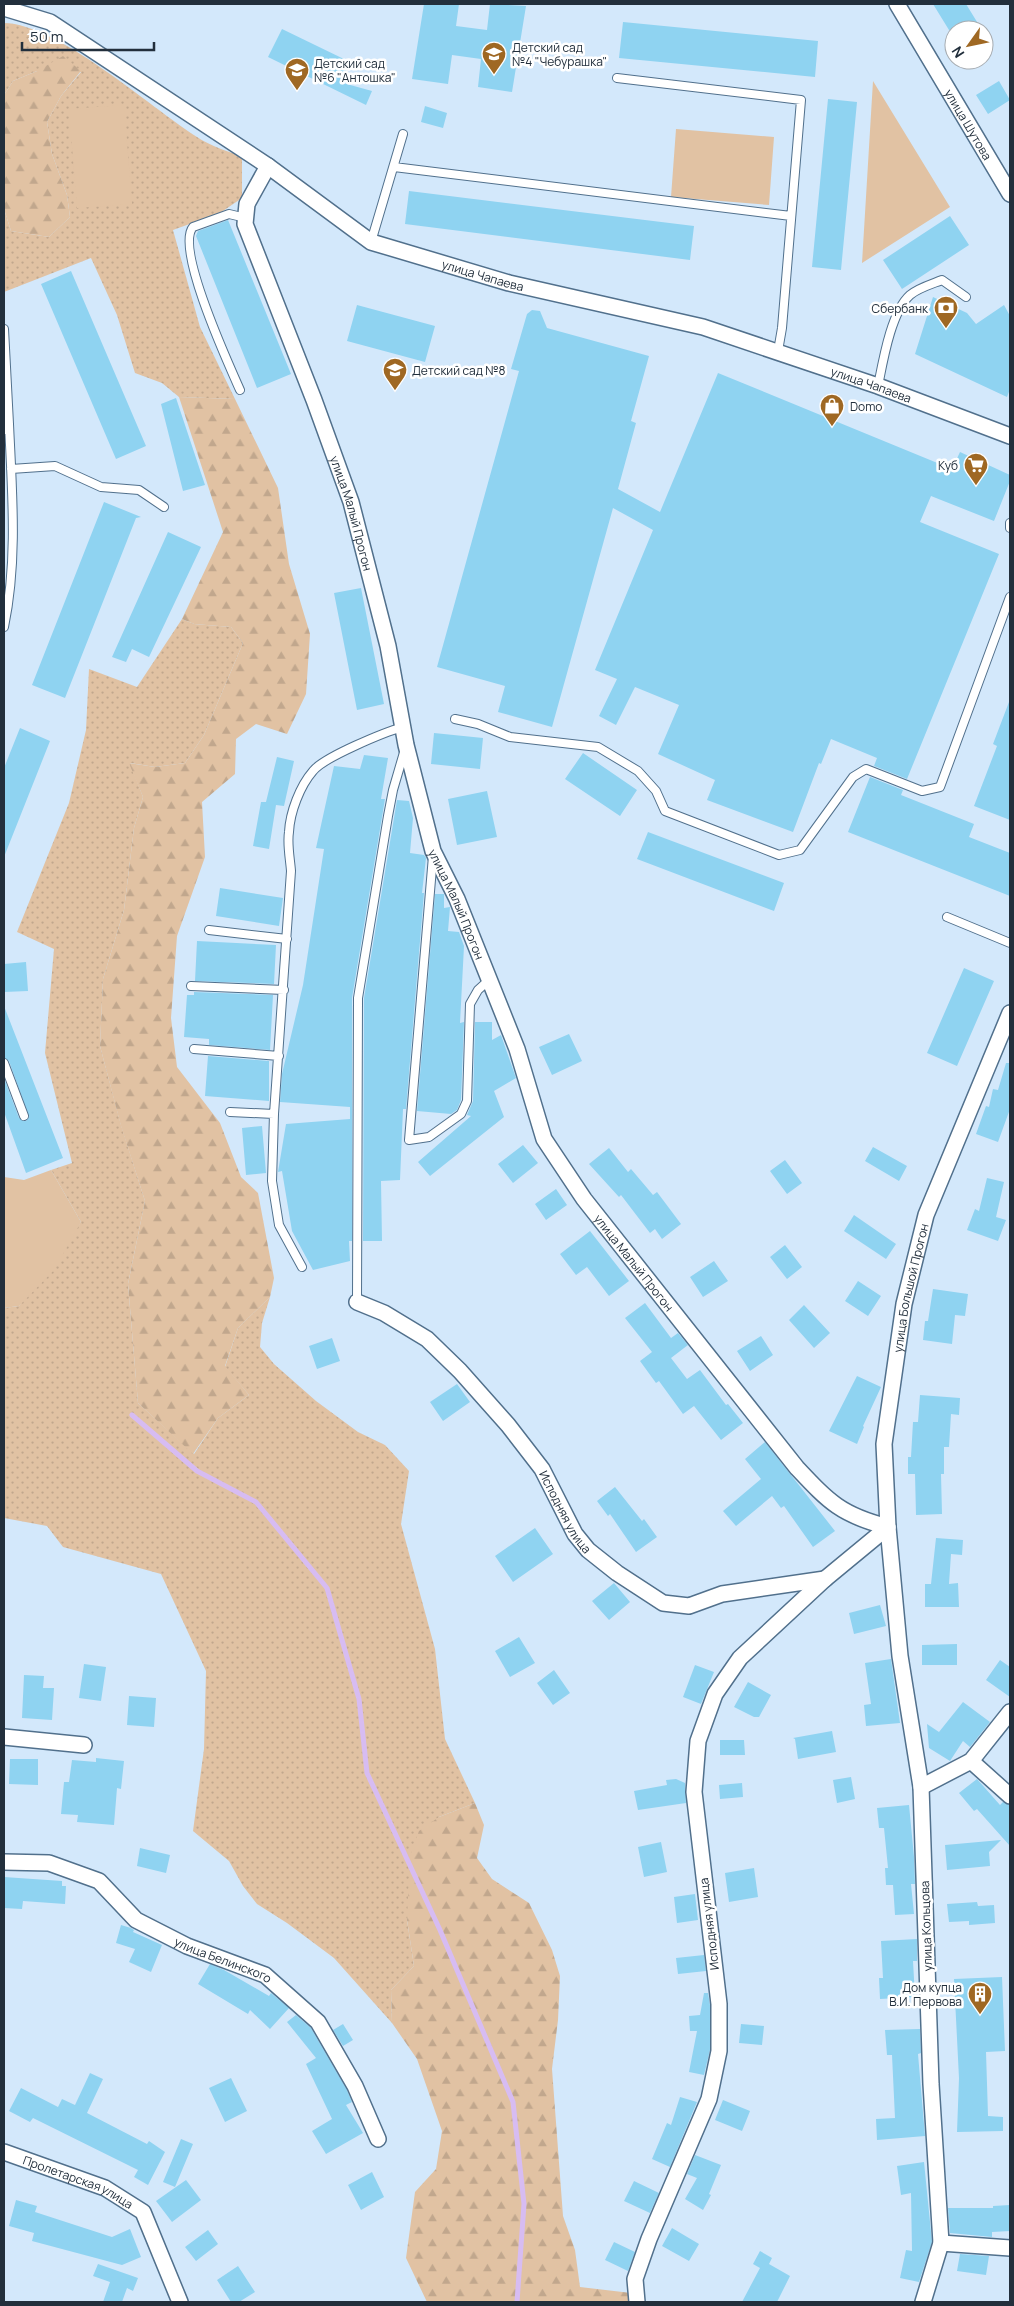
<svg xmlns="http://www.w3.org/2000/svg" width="1014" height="2306" viewBox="0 0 1014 2306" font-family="Manrope,sans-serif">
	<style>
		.grass { fill: url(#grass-dots) }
		.forest { fill: url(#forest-firs) }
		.green { fill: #e1c2a3 }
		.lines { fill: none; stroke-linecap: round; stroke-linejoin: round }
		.stream { stroke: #d7bcf2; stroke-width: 5 }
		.building { fill: #8fd3f1 }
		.service-casing { stroke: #51708c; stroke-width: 10 }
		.minor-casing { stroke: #51708c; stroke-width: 18 }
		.service { stroke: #fff; stroke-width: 8 }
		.minor { stroke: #fff; stroke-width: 15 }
		.labels { text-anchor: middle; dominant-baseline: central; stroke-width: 5; stroke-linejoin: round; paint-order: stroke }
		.poi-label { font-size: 12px; fill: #222f3c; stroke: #fff; text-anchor: start }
		.street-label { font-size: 12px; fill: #222f3c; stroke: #fff }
	</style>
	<defs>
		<pattern id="grass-dots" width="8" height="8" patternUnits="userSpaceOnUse" patternTransform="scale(1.25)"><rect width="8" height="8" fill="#e1c2a3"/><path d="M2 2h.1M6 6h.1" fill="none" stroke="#c1a78d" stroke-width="1.8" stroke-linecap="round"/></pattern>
		<pattern id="forest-firs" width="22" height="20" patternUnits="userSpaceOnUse" patternTransform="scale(1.25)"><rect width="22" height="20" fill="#e1c2a3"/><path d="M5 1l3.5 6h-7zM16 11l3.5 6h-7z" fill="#c1a78d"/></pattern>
	</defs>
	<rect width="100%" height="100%" fill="#d3e8fb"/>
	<path class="grass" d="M4 23C58 24 150 107 197 137 210 146 228 151 242 157V198L220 213 173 230 200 327 235 399 179 397 162 383 135 373 117 315 91 258 4 292V209L11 231 49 237 70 217 67 195 52 154 47 122 61 96 81 72 37 71 13 81 4 95Z
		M182 619 194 624 231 627 243 643 204 735 185 763 155 767 130 763 143 797 134 828 124 910 103 979 100 1046 121 1125 145 1201 128 1284 138 1403 194 1454 218 1418 249 1395 225 1367 238 1328 270 1297 262 1323 260 1347 274 1364 316 1401 358 1432 385 1445 409 1471 401 1524 435 1649 445 1739 475 1803 439 1817 407 1920 414 1966 391 1990 392 2023 334 1958 287 1923 257 1904 243 1886 229 1861 193 1831 204 1749 206 1671 161 1574 63 1547 47 1526 4 1518V1308L19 1306 81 1222 51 1170 72 1163 45 1053 54 949 17 932 69 803 86 730 89 669 137 687Z"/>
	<path class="forest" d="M63 56 81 71 61 96 47 122 52 154 67 195 70 217 49 237 11 231 4 209V95L13 81 37 71Z
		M179 397 235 399 278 488 289 564 310 634 306 694 287 734 256 724 236 739 235 774 202 802 205 857 177 936 171 1018 177 1067 220 1123 241 1177 258 1193 274 1278 270 1297 238 1328 225 1366 249 1395 218 1418 193 1454 138 1403 128 1284 145 1201 121 1126 100 1046 103 979 124 910 134 828 143 797 129 763 155 767 185 763 204 735 243 643 231 627 194 624 182 619 223 532Z
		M475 1803 484 1825 477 1858 492 1879 529 1903 552 1950 560 1976 558 2020 552 2069 563 2216 575 2250 580 2287 631 2293 632 2302H427L406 2258 415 2192 436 2169 442 2131 417 2059 392 2023 391 1990 414 1966 407 1920 410 1856 419 1831 439 1817Z"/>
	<path class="green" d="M873 81 950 207 862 263Z
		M124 105 132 204 77 208 69 109Z
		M676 129 774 137 769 205 671 197Z
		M51 1170 81 1222 54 1270 19 1306 4 1308V1177L24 1180Z"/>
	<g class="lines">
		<path class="stream" d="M132 1415 197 1471 256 1502 327 1588 359 1699 367 1773 440 1930 513 2102 524 2204 517 2302"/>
	</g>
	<path class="building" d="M424 4H459L456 26 487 30 490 4 526 6 512 92 478 87 481 59 452 55 448 84 412 79Z
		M933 4H966L982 30H949Z
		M623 22 818 41 815 77 619 58Z
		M282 29 348 61 343 83 372 91 366 105 268 57Z
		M999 81 1010 100 988 114 976 95Z
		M828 99 857 102 841 270 812 267Z
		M425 106 447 113 443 128 421 122Z
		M409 191 694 226 690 260 405 224Z
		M950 216 969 245 902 289 883 260Z
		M228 220 291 374 257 388 196 236 198 231Z
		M71 271 146 446 116 459 41 284Z
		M933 297 967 313 976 324 1004 305 1010 316V389L1007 397 915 354Z
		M357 305 435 326 425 362 347 341Z
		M532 310 540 311 547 328 649 356 631 421 636 423 618 489 660 512 718 373 952 469 960 452 1010 475V481L994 521 931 496 920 522 999 554 907 779 874 766 877 758 831 739 821 764 819 763 793 832 707 800 715 780 658 754 679 705 635 687 616 725 599 716 617 679 595 670 653 530 613 508 552 727 498 712 505 686 437 667 519 371 511 369 527 314Z
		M176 398 205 485 183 491 161 404Z
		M104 502 141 517 136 518 65 698 32 685Z
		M168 532 201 547 149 657 132 649 126 662 112 657Z
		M361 588 384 704 357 710 334 593Z
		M1009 702H1010V820L974 806 997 746 993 744Z
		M20 728 50 741 4 857V768Z
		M434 733 483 738 480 769 431 764Z
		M583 753 637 790 620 816 565 779Z
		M364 755 388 758 381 799H385L352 998V1241H349L350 1261 313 1270 292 1231 282 1171 278 1172 286 1124 350 1119V1107L280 1102 282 1074 303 985 324 849 316 848 334 766 360 769Z
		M277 757 294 761 284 806 276 805 269 849 253 846 261 802H266Z
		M870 777 903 790 901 795 974 824 969 837 1010 853V896L848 832Z
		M487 791 497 837 457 845 448 799Z
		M397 800 409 801 413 818 410 853 424 855 426 858 422 893H424L406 1109H403L400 1180 381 1181 382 1241H363L364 998Z
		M648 832 784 883 774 911 637 859Z
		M220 888 283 898 279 926 216 916Z
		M435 894H444V908L450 907 448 931 459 932 464 946 460 1023 464 1022 461 1100 457 1110 451 1114 417 1111Z
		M197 941 276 945 274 984 195 981Z
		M26 962 28 991 4 992V964Z
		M964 968 994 981 957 1066 927 1053Z
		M194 992 273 995 270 1050 209 1045V1039L184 1037 187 995H194Z
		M4 1006 63 1158 26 1173 4 1112V1078L19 1118 26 1121 29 1117 9 1061 4 1058Z
		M475 1022H492V1040L501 1035 516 1078 494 1091 504 1117 430 1176 418 1162 471 1116 467 1115 473 1101Z
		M569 1034 582 1061 552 1075 539 1047Z
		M208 1056 269 1061V1101L205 1096Z
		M1006 1063H1010V1109L998 1142 976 1134 986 1106 989 1107 993 1089 998 1090Z
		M262 1126 266 1173 246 1175 242 1128Z
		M523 1145 538 1163 513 1183 498 1164Z
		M873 1147 907 1166 899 1181 865 1161Z
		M609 1148 628 1172 631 1169 653 1195 657 1192 681 1224 662 1239 655 1229 650 1233 621 1195 619 1197 589 1164Z
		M785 1160 802 1183 787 1194 770 1171Z
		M987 1178 1004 1182 996 1217 1006 1220 998 1241 967 1230 975 1209 979 1211Z
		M556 1189 567 1205 546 1220 535 1204Z
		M854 1215 896 1244 886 1259 844 1231Z
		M590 1231 629 1281 609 1296 587 1267 576 1275 560 1254Z
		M785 1245 802 1267 787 1279 770 1257Z
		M714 1261 728 1281 703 1297 690 1277Z
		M858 1281 881 1296 868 1316 845 1301Z
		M933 1289 968 1294 965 1316 955 1315 952 1344 923 1340 925 1321H928Z
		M645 1303 671 1338 678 1333 688 1345 671 1358 687 1379 700 1370 726 1405 728 1404 743 1423 721 1440 694 1406 683 1414 659 1381 656 1383 640 1361 652 1352 625 1318Z
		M804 1305 830 1333 814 1348 789 1320Z
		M761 1336 773 1355 750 1371 737 1351Z
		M332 1338 340 1361 317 1369 309 1346Z
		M857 1376 881 1387 863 1426 864 1427 857 1444 829 1431Z
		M457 1384 470 1402 443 1421 430 1402Z
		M920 1395 960 1398 959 1415 951 1414 949 1447H944V1474H941L942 1514 916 1515 915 1474H908V1457H911L913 1422H918Z
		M765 1442 835 1531 813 1547 784 1506 781 1508 772 1496 736 1526 723 1511 761 1479 745 1459Z
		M615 1487 642 1521 644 1519 657 1537 636 1552 610 1514 608 1516 597 1501Z
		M535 1528 553 1554 513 1582 495 1556Z
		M936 1538 963 1540 962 1555 951 1554 949 1584 958 1583 959 1607H925V1584H931Z
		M614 1583 630 1602 609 1620 592 1601Z
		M880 1605 886 1626 854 1634 849 1613Z
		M519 1637 535 1663 510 1677 495 1651Z
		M957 1644V1665H922V1645Z
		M891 1659 900 1723 866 1726 864 1705 871 1704 865 1663Z
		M1000 1660 1010 1667V1697L986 1680Z
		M84 1664 106 1667 101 1701 79 1698Z
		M695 1665 714 1672 701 1704 683 1697Z
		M554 1670 570 1693 553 1705 537 1683Z
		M24 1675 44 1676 43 1688H54L52 1720 22 1718Z
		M748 1682 771 1695 759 1717H754L734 1707Z
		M129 1696 156 1698 154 1727 127 1725Z
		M963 1702 990 1722 970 1747 963 1741 950 1761 929 1748 927 1724 939 1732Z
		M832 1731 836 1752 798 1759 795 1739 793 1738Z
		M720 1740H744L745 1755H720Z
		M96 1758 124 1761 121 1789 117 1788 114 1825 77 1822 78 1815 61 1814 64 1782H69L72 1760 96 1762Z
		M10 1759H38V1785L9 1784Z
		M851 1777 855 1799 837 1803 833 1780Z
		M676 1779 685 1783 686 1803 638 1810 634 1791 667 1785 666 1780Z
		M977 1779 1000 1805 1003 1802 1010 1805V1846L977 1809 974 1811 959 1793Z
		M742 1783 743 1797 720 1799 719 1785Z
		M909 1805 914 1857 915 1884H911L914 1914 895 1915 893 1885H886L885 1868H888L884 1828H879L877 1808Z
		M1001 1840 989 1852 990 1866 947 1870 945 1845Z
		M661 1842 667 1872 644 1877 638 1847Z
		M140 1848 170 1855 166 1873 137 1866Z
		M754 1868 758 1897 729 1902 725 1873Z
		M4 1877 62 1881V1886H66L65 1904 23 1901 22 1909 4 1908Z
		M695 1894 698 1920 677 1923 674 1897Z
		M977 1902 978 1906 994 1905 995 1923 969 1925V1921L949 1922 947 1904Z
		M121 1925 131 1928 134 1930 133 1932 162 1945 151 1972 129 1962 135 1949 116 1943Z
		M917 1939V1961H913L915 1997 880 1999 879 1978H883L881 1941Z
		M704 1955 706 1971 678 1974 676 1958Z
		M210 1964 224 1970 269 1996 271 1993 289 2008 270 2029 250 2010 248 2014 198 1984Z
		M1002 1977 1005 2051 986 2052 988 2116 1003 2117V2131L957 2132 959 2078 954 1979Z
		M704 1993H708L710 2005V2050L704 2075 689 2072 697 2031H690L689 2016 700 2015Z
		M296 2015 311 2028 347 2090 352 2102 346 2105 363 2133 326 2154 312 2131 332 2119 306 2064 316 2058 287 2022Z
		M343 2024 353 2040 343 2046 333 2030Z
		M741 2024 764 2026 762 2045 739 2043Z
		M920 2029 921 2053 918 2054 925 2136 877 2140 876 2119 895 2118 892 2055H887L885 2030Z
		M90 2073 103 2079 87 2113 147 2144 149 2141 165 2152 148 2185 134 2177 138 2170 33 2118 30 2122 9 2111 21 2088 58 2107 62 2099 75 2105Z
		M231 2078 247 2111 225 2122 209 2088Z
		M680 2097 697 2102 670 2167 652 2159 667 2123 671 2125Z
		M723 2100 750 2111 742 2131 715 2120Z
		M181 2139 193 2144 175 2187 163 2182Z
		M695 2155 721 2165 709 2194 711 2195 703 2210 685 2199 697 2178 687 2174Z
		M924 2162 932 2242 919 2282 900 2278 906 2250 912 2251 911 2193 901 2195 897 2166Z
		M372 2172 384 2197 361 2210 348 2185Z
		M186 2180 201 2200 172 2222 156 2201Z
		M634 2181 659 2193 650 2213 624 2201Z
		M16 2200 37 2206 35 2212 112 2237 130 2229 141 2257 122 2265 32 2241 34 2233 9 2226Z
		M1010 2205V2231L992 2232V2237L950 2233 948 2208H993V2206Z
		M672 2228 699 2244 689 2261 662 2246Z
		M208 2230 218 2244 196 2261 185 2247Z
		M614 2242 635 2252 628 2271 605 2260Z
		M760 2251 772 2258 769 2264 790 2276 777 2302H742L760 2268 753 2264Z
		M960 2254 989 2256 986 2275 957 2271Z
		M98 2264 138 2278 133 2291 127 2288 122 2302H103L110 2282 93 2276Z
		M238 2266 255 2292 239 2302H231L217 2280Z"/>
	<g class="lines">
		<defs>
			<path id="service" d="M617 78 801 100 782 328 778 351
				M394 167 791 216
				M371 242 403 134
				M4 329 9 424 4 430
				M878 386C883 361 891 312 910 295 918 288 932 284 942 280L966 297
				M240 390C229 365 175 248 193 227L229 214 246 218
				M11 469 55 466 101 487 139 490 164 507
				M1010 523V528
				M4 627C18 560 12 491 9 424
				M455 719 478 724 510 737 598 747 638 771 656 791 665 811 779 855 800 850 853 777 866 769 922 791 940 787 1010 597
				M433 856 409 1140 429 1137 461 1114 467 1101 470 1004 478 990 489 980
				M947 917 1010 943
				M209 930 287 939
				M191 986 284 990
				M194 1049 279 1056
				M4 1063 24 1116
				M230 1112 274 1114
				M302 1267 279 1225 272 1181 274 1114 291 871C290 858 287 844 289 832 290 812 300 786 313 771 324 757 385 732 403 727
				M357 1302 358 998 388 816 393 790 405 749"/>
			<g id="minor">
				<path id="s1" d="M897 4 1010 194"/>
				<path id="s2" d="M4 8 50 22 268 166 371 242 509 283 703 327 878 386 1010 436"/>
				<path id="s3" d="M268 166 247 204 245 224 314 400 351 502 388 646 406 745 433 851 457 899 517 1049 544 1139 584 1199 797 1468C829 1502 841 1515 888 1527"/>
				<path id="s4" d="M357 1302 384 1313 427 1339 460 1371 508 1425 542 1469 575 1534 588 1550 617 1573 663 1603 689 1606 722 1594 825 1579"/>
				<path d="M4 1737 84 1745"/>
				<path d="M971 1761 1010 1796"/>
				<path d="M921 1787 971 1761 1010 1712"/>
				<path id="s5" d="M4 1862 49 1863 99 1881 136 1920 187 1946 265 1975 318 2022 355 2086 378 2139"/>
				<path id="s6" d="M4 2152 105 2188 143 2212 180 2302"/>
				<path d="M941 2243 1010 2248"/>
				<path d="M637 2302 635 2279 649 2239 709 2099 719 2051V2004L694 1792 698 1741 715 1694 740 1658 825 1579 888 1527"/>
				<path id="s7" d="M923 2302 941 2243 931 2084 921 1787 900 1656 888 1527 884 1444 904 1304 926 1215 1010 1013"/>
			</g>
		</defs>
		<use href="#service" class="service-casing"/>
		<use href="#minor" class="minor-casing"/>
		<use href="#service" class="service"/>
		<use href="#minor" class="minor"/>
	</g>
	<defs>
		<symbol id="school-pin" viewBox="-11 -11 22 30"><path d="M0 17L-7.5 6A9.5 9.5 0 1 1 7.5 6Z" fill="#9f6823" stroke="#fff"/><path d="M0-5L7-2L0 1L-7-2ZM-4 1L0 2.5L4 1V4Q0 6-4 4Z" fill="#fff"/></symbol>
		<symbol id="bank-pin" viewBox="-11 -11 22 30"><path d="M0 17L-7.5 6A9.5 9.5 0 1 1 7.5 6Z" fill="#9f6823" stroke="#fff"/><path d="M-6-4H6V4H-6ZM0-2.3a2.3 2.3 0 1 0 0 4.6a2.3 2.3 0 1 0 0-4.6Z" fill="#fff"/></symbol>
		<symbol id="shop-pin" viewBox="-11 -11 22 30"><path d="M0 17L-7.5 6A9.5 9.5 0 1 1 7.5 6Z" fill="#9f6823" stroke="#fff"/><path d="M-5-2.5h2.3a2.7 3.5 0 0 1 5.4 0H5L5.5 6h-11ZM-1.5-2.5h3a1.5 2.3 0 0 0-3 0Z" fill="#fff"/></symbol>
		<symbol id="supermarket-pin" viewBox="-11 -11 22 30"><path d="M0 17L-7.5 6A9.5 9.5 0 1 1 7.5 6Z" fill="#9f6823" stroke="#fff"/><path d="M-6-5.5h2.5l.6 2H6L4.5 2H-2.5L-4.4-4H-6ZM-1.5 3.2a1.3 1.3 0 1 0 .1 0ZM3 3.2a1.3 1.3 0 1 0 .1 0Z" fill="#fff"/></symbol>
		<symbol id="building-pin" viewBox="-11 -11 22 30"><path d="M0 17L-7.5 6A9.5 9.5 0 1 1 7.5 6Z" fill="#9f6823" stroke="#fff"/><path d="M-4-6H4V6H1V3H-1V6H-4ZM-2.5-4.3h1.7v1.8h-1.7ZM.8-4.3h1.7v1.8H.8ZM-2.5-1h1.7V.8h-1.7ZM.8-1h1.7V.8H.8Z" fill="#fff"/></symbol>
	</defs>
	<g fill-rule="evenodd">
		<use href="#school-pin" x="480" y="40" width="28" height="38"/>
		<use href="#school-pin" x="283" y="56" width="28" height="38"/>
		<use href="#bank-pin" x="932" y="294" width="28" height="38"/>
		<use href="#school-pin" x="381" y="356" width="28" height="38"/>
		<use href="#shop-pin" x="818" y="392" width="28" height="38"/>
		<use href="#supermarket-pin" x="962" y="451" width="28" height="38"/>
		<use href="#building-pin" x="966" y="1980" width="28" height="38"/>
	</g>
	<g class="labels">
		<g class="poi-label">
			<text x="512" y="47">Детский сад<tspan x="512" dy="14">№4 "Чебурашка"</tspan></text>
			<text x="314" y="63">Детский сад<tspan x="314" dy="14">№6 "Антошка"</tspan></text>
			<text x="928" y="308" text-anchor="end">Сбербанк</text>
			<text x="412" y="370">Детский сад №8</text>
			<text x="850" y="406">Domo</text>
			<text x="958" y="465" text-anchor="end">Куб</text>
			<text x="962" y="1987" text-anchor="end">Дом купца<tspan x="962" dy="14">В.И. Первова</tspan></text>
		</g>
		<g class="street-label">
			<text stroke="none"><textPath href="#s1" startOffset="140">улица Шутова</textPath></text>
			<text stroke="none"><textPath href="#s2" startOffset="554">улица Чапаева</textPath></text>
			<text stroke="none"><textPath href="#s2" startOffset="958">улица Чапаева</textPath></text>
			<text stroke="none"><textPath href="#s3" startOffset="372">улица Малый Прогон</textPath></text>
			<text stroke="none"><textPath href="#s3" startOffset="778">улица Малый Прогон</textPath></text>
			<text stroke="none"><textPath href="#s3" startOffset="1182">улица Малый Прогон</textPath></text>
			<text stroke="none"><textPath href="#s7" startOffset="1022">улица Большой Прогон</textPath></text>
			<text stroke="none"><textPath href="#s4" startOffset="302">Исподняя улица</textPath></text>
			<text transform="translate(709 1924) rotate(-97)">Исподняя улица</text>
			<text transform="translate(926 1926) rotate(-92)">улица Кольцова</text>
			<text stroke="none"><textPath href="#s5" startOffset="248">улица Белинского</textPath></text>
			<text stroke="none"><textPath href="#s6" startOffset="80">Пролетарская улица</textPath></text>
		</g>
	</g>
	<rect width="1014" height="2306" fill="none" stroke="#222f3c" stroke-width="10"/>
	<g transform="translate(969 45) rotate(237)"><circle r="24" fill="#ffffff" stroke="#a7acb1"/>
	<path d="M0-4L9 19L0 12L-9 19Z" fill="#9f6823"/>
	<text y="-8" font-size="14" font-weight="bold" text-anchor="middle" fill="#222f3c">N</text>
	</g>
	<path d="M22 42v8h132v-8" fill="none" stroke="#222f3c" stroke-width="2.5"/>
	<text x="30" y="42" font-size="15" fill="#222f3c" stroke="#ffffff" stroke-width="4" paint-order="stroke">50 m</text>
</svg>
